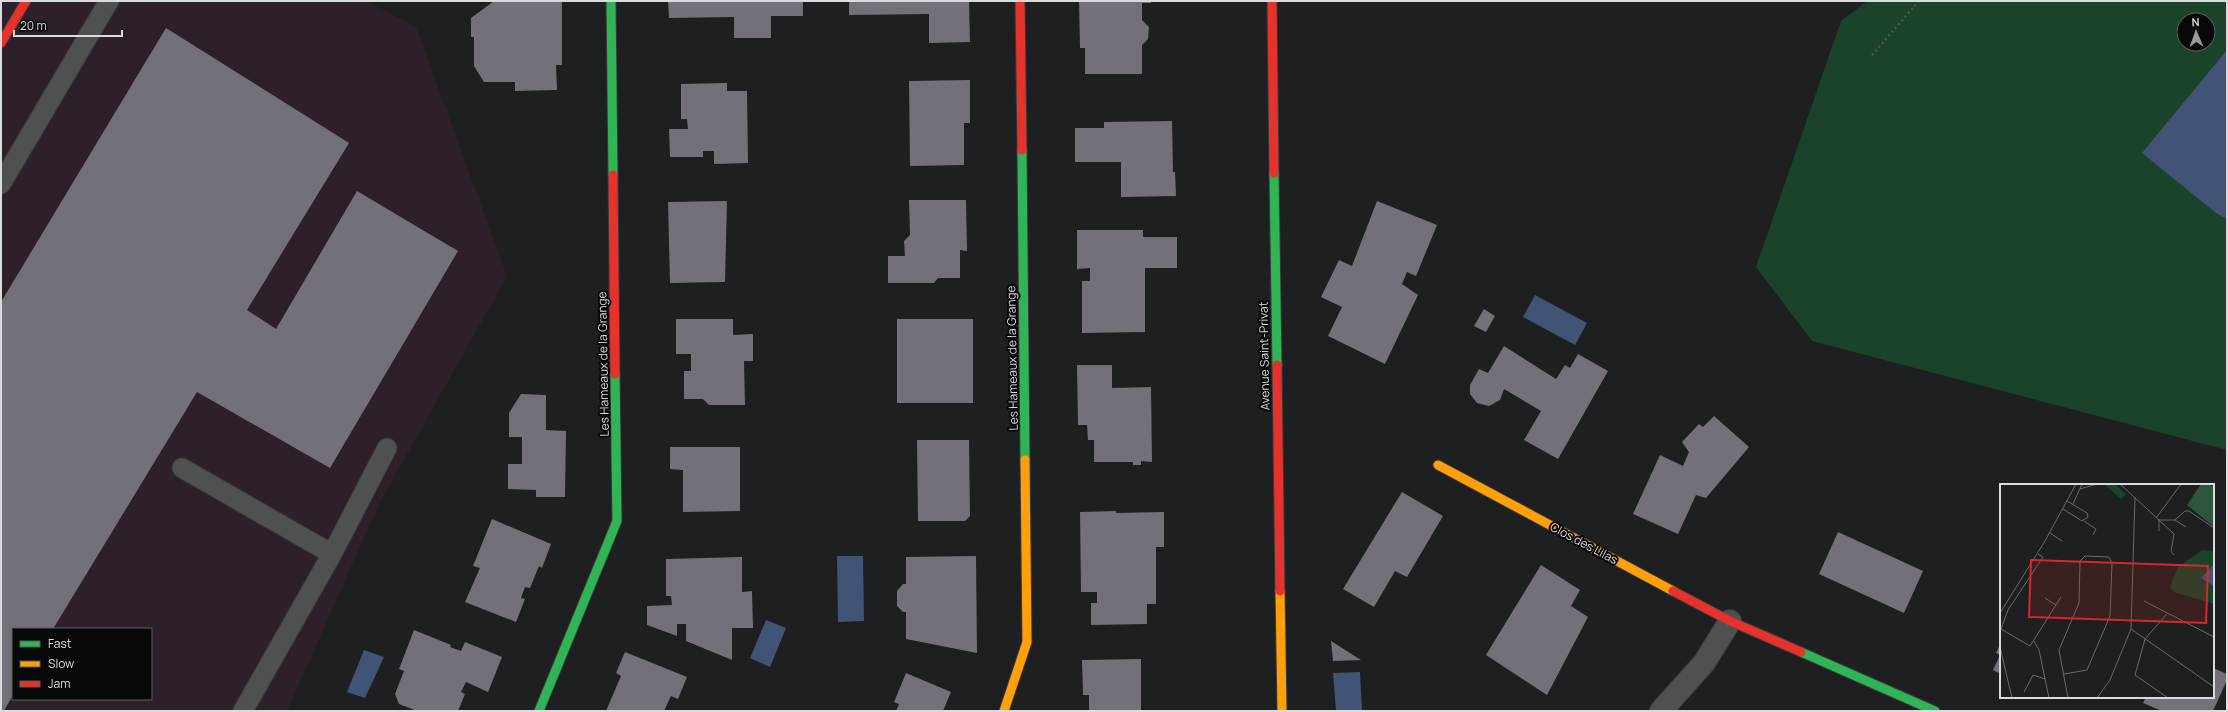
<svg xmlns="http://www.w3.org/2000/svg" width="2228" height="712" viewBox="0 0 2228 712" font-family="Manrope,sans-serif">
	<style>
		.commercial { fill: #2e202a; fill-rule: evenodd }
		.green { fill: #1b422a; fill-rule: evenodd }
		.water { fill: #415476 }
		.building { fill: #737079 }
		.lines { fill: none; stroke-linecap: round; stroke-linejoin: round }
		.lane-casing { stroke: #3a3b3c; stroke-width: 21 }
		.street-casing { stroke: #3a3b3c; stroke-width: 24 }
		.fast-casing { stroke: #3a3b3c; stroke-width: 11 }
		.slow-casing { stroke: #3a3b3c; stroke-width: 11 }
		.jam-casing { stroke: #3a3b3c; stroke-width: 11 }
		.path { stroke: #505152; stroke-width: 2.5; stroke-dasharray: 2 3; stroke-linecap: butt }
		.lane { stroke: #4f5051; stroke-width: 19 }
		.street { stroke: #4f5051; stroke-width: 22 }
		.fast { stroke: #30b455; stroke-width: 9 }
		.slow { stroke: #ff9f0a; stroke-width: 9 }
		.jam { stroke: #e5322d; stroke-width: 9 }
		.labels { text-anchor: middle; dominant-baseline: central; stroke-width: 4; stroke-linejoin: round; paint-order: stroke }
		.street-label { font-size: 12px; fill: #dadbdc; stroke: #080909 }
		.inset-road { fill: none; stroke: #696a6b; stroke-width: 1 }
		.view { fill: #d62828; fill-opacity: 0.15; stroke: #d62828; stroke-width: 2 }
		.inset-edge { fill: none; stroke: #dadbdc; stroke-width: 2 }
	</style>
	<rect width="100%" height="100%" fill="#1e1f20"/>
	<path class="commercial" d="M1 1H367L416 27 507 276 378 506 287 711H1ZM13 629H151V699H13Z"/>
	<path class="green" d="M1867 1H2227V450L1812 341 1756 267 1841 21ZM2184 20H2208V44H2184Z"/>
	<path class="water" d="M2227 50V219L2216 213 2142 153Z
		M1535 295 1587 323 1575 345 1523 317Z
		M837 556H863L864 621 838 622Z
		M766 620 786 628 770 667 750 658Z
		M364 650 384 657 365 698 347 692Z
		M1360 672 1362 711H1336L1333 673Z"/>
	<path class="building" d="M494 1H562V65H556L557 90 515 91V82H484L474 66V37H471V18Z
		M668 1H803V16H771V38H734V17L669 18Z
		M849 1H969L970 42 929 43V14L849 15Z
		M1079 1H1151V3H1142V20L1149 27 1148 39 1142 45V74H1085V48H1080Z
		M166 28 349 143 247 310 276 329 357 191 458 251 330 468 197 392 53 629H13V695L4 711H1V302Z
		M970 80V123H964V165L910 166 909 81Z
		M727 83V91H747L748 163 714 164V151H703V157H670L669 129H688L687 119H681V84Z
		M1172 121 1173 172H1175L1176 196 1121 197V162H1075V128H1104V122Z
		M909 200H966L967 251 960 250V278H938L934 283H888V256H905L904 241 910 235Z
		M727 201 725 282 670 283 668 202Z
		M1377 201 1437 225 1416 276 1407 272 1402 284 1418 295 1385 364 1328 336 1342 307 1321 297 1339 260 1352 266Z
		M1077 230H1143V237H1177V268H1145V332L1082 333V281H1090V268L1077 269Z
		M1484 309 1495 316 1486 332 1474 326Z
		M676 319H733V335L753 334V361H744L745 405H709L703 399H684V371H691V354H676Z
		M897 319H973V403H897Z
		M1504 346 1556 379 1565 365 1570 368 1578 354 1608 371 1558 459 1524 440 1541 411 1504 389 1500 400 1489 406 1477 403 1470 394V385L1479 369 1488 373Z
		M1077 365H1112V388L1151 387 1152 462 1141 461V465H1133V462H1094V440H1088L1087 425H1078Z
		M521 394 546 395V430L566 431 565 497H536V490L508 489V464H522V437H509V413Z
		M1714 416 1749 447 1706 498 1696 495 1678 534 1633 514 1660 455 1683 466 1689 452 1682 442 1699 424 1703 427Z
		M917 440H969L970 516 965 521H918Z
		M670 447H740V511L683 512V470L670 469Z
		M1402 492 1443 516 1407 577 1395 571 1374 607 1343 589Z
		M1116 511V513L1164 512V547H1156V604H1147V624L1091 625V603H1097V592H1081L1080 512Z
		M492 519 551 544 542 568 539 566 530 588 525 587 521 598 525 599 516 622 465 602 480 568 473 566Z
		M1838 532 1923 571 1904 613 1819 574Z
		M976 556 977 653 906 639V612H903L897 606V591L903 584H906V557Z
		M742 557V592L752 591 753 628H732V660L686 641V624H677V636L647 625V606L672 605 671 596H666V559Z
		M1541 565 1580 590 1571 606 1588 617 1547 695 1486 655Z
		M414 630 451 645 450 647 461 651 465 642 502 657 488 692 466 682 461 692 465 694 458 711H417L399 704 395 694 404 671 399 669Z
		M1331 641 1361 660 1333 661Z
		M2001 642V674L1993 670 2000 655 1996 653Z
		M625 652 687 677 678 699 671 696 664 711H606L621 676 616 673Z
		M1141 659V711H1089V695H1083L1082 660Z
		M2213 668 2227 674V680L2213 711H2162L2143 703 2146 697H2213Z
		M906 673 951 692 943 711H896L899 704 894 702Z"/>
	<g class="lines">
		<defs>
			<path id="lane" d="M1 184 109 1
				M182 468 332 554
				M243 711 332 554 387 448"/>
			<path id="street" d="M1661 711 1704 663 1730 621"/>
			<path id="fast" d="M611 1 613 175
				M1022 150 1025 460
				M1274 173 1277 365
				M1801 652 1935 711
				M539 711 617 521 615 374"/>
			<path id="slow" d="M1438 465 1673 591
				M1280 591 1282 711
				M1004 711 1027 642 1025 460"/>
			<path id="jam" d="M1020 1 1022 150
				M1272 1 1274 173
				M1 43 26 1
				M613 175 615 374
				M1277 365 1280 591
				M1673 591 1730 621 1801 652"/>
		</defs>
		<use href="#lane" class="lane-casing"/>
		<use href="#street" class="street-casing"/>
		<use href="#fast" class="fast-casing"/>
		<use href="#slow" class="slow-casing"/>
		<use href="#jam" class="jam-casing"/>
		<path class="path" d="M1872 55 1919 1"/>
		<use href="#lane" class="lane"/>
		<use href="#street" class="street"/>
		<use href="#fast" class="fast"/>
		<use href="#slow" class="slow"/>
		<use href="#jam" class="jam"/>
	</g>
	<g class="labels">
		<g class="street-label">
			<text transform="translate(1264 356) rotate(-91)">Avenue Saint-Privat</text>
			<text transform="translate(1012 358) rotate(-91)">Les Hameaux de la Grange</text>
			<text transform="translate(603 364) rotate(-91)">Les Hameaux de la Grange</text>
			<text transform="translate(1584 543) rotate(28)">Clos des Lilas</text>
		</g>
	</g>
	<g transform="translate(2000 484)">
		<rect width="214" height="214" fill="#1e1f20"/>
		<path d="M104 0H115L126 10 121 15ZM202 66 214 67V120L174 108 170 102 178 83Z" fill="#1b422a"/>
		<path d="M201 0 214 2V43L187 21Z" fill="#30553d"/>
		<path d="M214 80V102L201 94Z" fill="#415476"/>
		<path class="inset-road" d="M120 0 159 36V47M80 5 97 0M73 20 82 0M63 25 82 37 88 33 87 29 67 17M156 34 181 0M175 36 186 43M84 37 96 45 93 51M50 49 62 57M38 70 43 73 8 126 1 145 30 162 61 113M174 71 171 67 174 50 159 36H175L185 27H189L214 44M45 114 56 121M144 117 214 153M0 129 45 57 76 0M167 130 145 155 135 191 168 214M131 145 214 203M34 157 39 166 49 214M0 163 12 214M64 190 87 186 110 132 112 79 109 73 85 72 80 77 79 119 59 166 68 214M24 208 33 191 45 195M97 214 110 196 131 145 135 13"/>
		<path class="view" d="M31 76 208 82 206 139 29 133Z"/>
		<rect width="214" height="214" class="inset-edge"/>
	</g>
	<rect width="2228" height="712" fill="none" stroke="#dadbdc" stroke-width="4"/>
	<rect x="12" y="628" width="140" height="72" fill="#080909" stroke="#5c5d5d"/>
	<rect x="20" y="641" width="20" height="6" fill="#30b455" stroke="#5c5d5d"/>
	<text x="48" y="648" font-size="12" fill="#dadbdc">Fast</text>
	<rect x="20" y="661" width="20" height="6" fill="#ff9f0a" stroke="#5c5d5d"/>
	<text x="48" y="668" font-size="12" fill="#dadbdc">Slow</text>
	<rect x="20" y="681" width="20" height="6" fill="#e5322d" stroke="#5c5d5d"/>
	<text x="48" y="688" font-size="12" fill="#dadbdc">Jam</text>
	<g transform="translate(2196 32) rotate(358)"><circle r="19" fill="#080909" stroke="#5c5d5d"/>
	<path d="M0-3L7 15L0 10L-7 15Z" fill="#98999a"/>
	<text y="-6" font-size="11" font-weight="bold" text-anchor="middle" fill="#dadbdc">N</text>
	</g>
	<path d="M14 30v6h108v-6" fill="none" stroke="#dadbdc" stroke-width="2"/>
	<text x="20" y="30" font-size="12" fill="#dadbdc" stroke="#080909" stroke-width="3" paint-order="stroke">20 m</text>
</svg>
